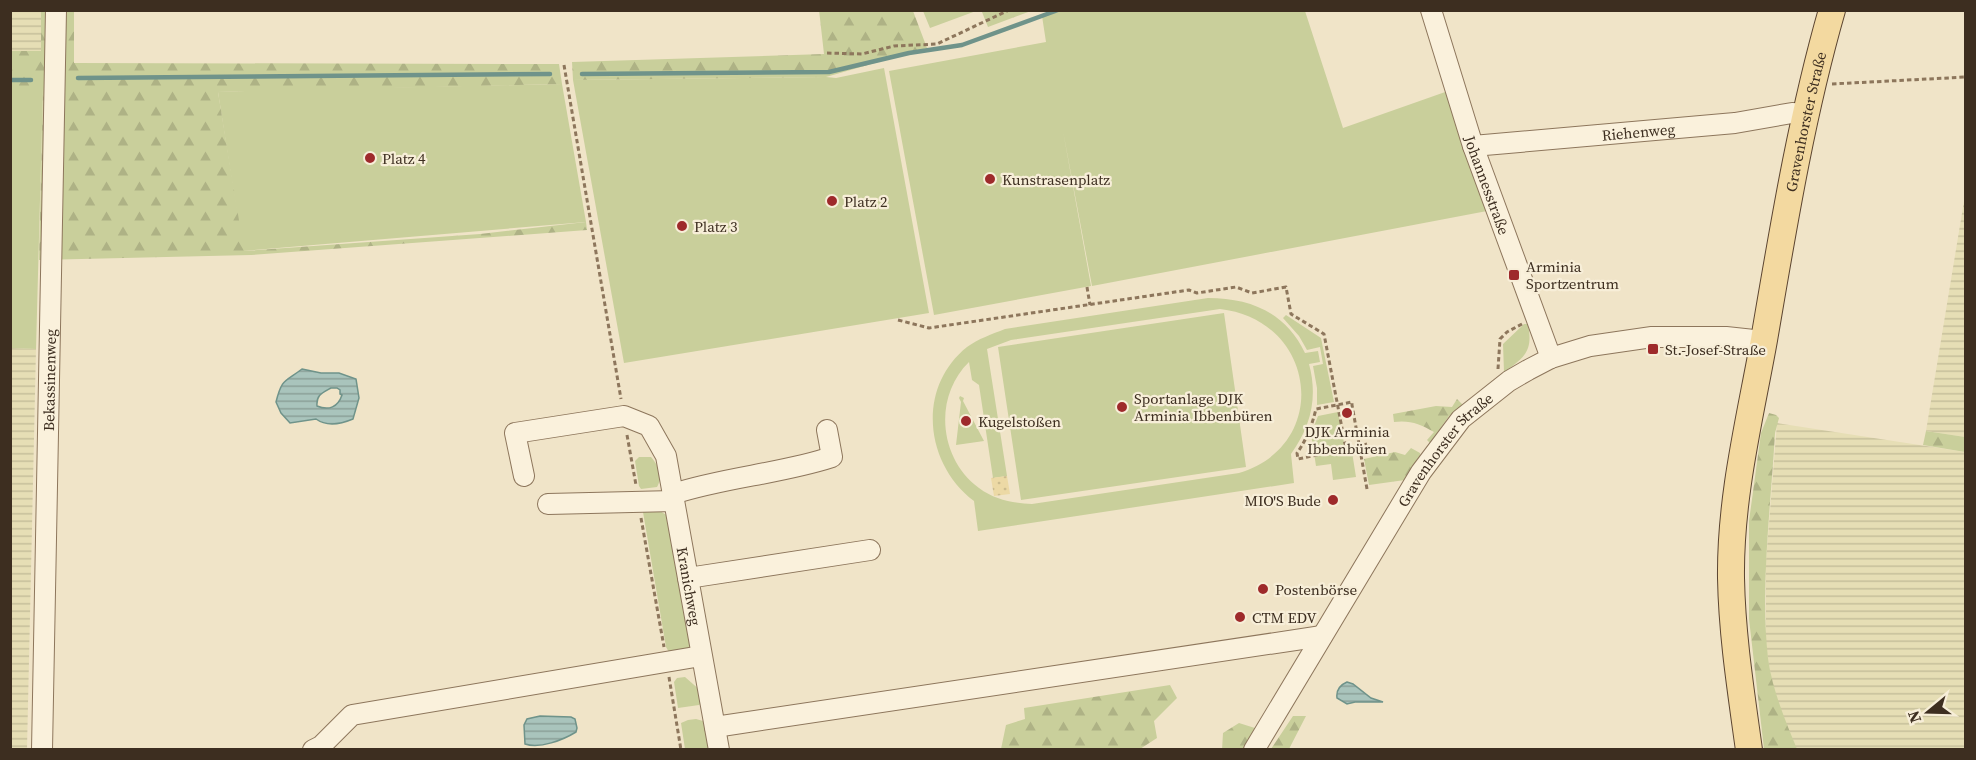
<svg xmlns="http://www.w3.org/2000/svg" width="1976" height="760" viewBox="0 0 1976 760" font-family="'Source Serif 4',serif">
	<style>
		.farmland { fill: url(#farmland-rules) }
		.grass { fill: #c9cf9b; fill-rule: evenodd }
		.forest { fill: url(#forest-firs) }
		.sand { fill: url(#sand-dots) }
		.water { fill: url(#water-rules); stroke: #6f938a; stroke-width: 1.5; fill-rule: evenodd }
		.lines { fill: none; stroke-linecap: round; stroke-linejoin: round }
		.stream { stroke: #6f938a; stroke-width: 4.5 }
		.minor-casing { stroke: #8d765c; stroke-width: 22 }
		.major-casing { stroke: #5b4430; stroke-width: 28 }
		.path { stroke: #8d765c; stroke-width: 3; stroke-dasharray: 4.5 3; stroke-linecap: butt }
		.minor { stroke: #faf1dc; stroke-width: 20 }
		.major { stroke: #f3d9a0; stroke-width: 26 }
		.poi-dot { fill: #9e2a2b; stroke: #f7eed8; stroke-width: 2 }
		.labels { text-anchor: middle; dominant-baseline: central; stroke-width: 4.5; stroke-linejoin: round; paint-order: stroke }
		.street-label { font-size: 15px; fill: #3d2e20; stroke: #f7eed8 }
		.poi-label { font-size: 15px; fill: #3d2e20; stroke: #f7eed8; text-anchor: start }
	</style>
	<defs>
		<pattern id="farmland-rules" width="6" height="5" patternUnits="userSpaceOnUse" patternTransform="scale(1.5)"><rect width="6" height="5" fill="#e6deb5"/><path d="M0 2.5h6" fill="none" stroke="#c6bf9b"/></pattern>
		<pattern id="forest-firs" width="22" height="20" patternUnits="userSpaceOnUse" patternTransform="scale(1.5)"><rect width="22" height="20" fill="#c9cf9b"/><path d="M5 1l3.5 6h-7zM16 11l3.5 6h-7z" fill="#aeb285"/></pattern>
		<pattern id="sand-dots" width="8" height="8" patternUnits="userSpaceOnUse" patternTransform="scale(1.5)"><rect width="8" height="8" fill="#ecd9a5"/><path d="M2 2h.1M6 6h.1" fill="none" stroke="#cbbb8e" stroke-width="1.8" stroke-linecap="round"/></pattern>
		<pattern id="water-rules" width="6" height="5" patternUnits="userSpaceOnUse" patternTransform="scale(1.5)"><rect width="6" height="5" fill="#a9c4bc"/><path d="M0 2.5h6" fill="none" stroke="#8ba098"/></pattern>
	</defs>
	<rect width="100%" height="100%" fill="#f0e4c8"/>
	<path class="farmland" d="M10 11H41V51H11Z
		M1965 195V437L1926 431Z
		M11 348 36 349 27 749 11 750Z
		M1777 423 1965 452V749H1793L1776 706 1766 647V561Z"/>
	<path class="grass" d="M923 11H976L930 28Z
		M1063 11H1305L1343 128 1448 91 1487 211 1092 286 1063 131 1091 286 934 315 889 71 1046 42 1042 16Z
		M884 68 929 313 624 363 573 80 826 77 836 78Z
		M562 84 586 222 243 251 218 92 245 91 246 88H370Z
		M11 88H43L36 349 11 348Z
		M1208 298C1251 298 1286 313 1305 353L1318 351 1320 362 1309 364C1318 397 1311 426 1291 454L1294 483 978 531 974 501C925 464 916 388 967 347 978 339 992 334 1005 329ZM1220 309C1317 320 1332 445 1239 473L1032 504C1013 503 995 500 979 488 939 459 933 397 969 362L972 380 979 385 993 478 1007 476 987 349 1011 340Z
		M1224 313 1246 467 1021 500 998 347Z
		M1286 315 1321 338 1334 402 1317 405V388L1313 366 1323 364 1320 347 1307 350 1299 336 1283 318Z
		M1524 324H1528C1533 350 1526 357 1504 372L1503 344Z
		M960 396 964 398 963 401 984 441 956 445 961 402 959 398Z
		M1338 412 1346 453 1352 452 1356 477 1333 480 1331 464 1316 466 1311 434 1318 416Z
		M639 457H651C659 466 663 477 657 487L641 489 639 486 635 461Z
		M646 507 655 508 668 516 693 644 690 652 670 654 666 647 643 512Z
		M685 677 701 691 702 702 699 705 678 708 674 682 677 678Z
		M696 719 703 721 711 749H685L681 723 688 720Z"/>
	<path class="forest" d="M74 10V63L559 64 562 84 218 92 244 251 480 234 586 222 587 230 251 255 39 260 43 89 11 88 10 51H41V11Z
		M819 10 913 11 927 48 826 77 573 80 572 62 824 54Z
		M986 10H1031V11L988 27 982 12Z
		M1457 399 1463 405 1449 416 1430 443 1427 440 1434 432C1420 424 1410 420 1394 422L1393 414 1436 406 1452 407Z
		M1769 413 1776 415 1779 418 1775 433C1771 505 1760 587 1768 658 1772 689 1785 720 1797 749H1764L1749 619V521L1761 433Z
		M1926 431 1965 437V452L1923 445Z
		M1411 448 1420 453 1421 458 1405 480 1369 485 1364 459 1395 452 1405 455Z
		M1170 685 1177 698 1154 721 1157 738 1140 749H1001L1006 725 1025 719 1024 708Z
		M1293 716H1306L1289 749H1271Z
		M1239 723 1258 729 1248 749 1222 750 1223 733Z"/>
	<path class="sand" d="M1007 476 1010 494 994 496 991 478Z"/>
	<path class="water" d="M302 369 321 373H339L356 379 359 398 353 419C341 424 327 427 316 419L290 423 281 413 276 402C282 378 285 382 302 369ZM331 388H337L340 390V394L342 395C338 407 329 411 317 406 316 395 322 393 331 388Z
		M1347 682 1353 684 1371 698 1383 702H1355L1347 704 1337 698C1336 690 1340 685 1347 682Z
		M540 716 571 717 575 719 577 728 576 732C563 740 540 749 525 744L524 725 527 719Z"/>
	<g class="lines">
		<path class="stream" d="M582 74 829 72 909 53 962 45 1058 10
			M78 78 550 74
			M10 80H31"/>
		<defs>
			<g id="minor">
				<path id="s1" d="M1431 10 1473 146 1551 358"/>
				<path id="s2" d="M1473 146 1735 123 1792 113 1806 114"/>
				<path id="s3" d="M524 476 515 433 624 416 649 426 666 456 719 750"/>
				<path d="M673 494C725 477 780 474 832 457L827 430"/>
				<path d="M548 504 674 501"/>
				<path d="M688 578 870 550"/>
				<path d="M715 727 1322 636"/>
				<path id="s4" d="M42 750 56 10"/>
				<path d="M313 750 321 746 352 715 701 656"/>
				<path id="s5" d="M1254 750 1421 472 1461 419 1509 381 1528 370 1551 358 1590 346 1652 337H1726L1763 341"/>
			</g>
			<g id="major">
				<path id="s6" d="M1749 750C1741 692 1732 635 1731 578 1730 497 1750 418 1764 340 1783 229 1801 118 1832 10"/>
			</g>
		</defs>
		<use href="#minor" class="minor-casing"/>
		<use href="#major" class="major-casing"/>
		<path class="path" d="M827 53 862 54 894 46 937 44 1009 10
			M564 65 621 399
			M1832 84 1966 77
			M1087 287 1090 305
			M898 320 929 328 1189 290 1197 293 1236 287 1252 293 1286 287 1291 314 1324 334 1346 449
			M1498 369 1500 339 1507 332 1522 324
			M627 435 636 485
			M1367 489 1352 405V402L1316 409C1312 425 1307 439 1297 453L1298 459 1359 446 1367 444
			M641 518 664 647
			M669 677 681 750"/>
		<use href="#minor" class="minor"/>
		<use href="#major" class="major"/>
	</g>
	<g class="poi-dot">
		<circle cx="370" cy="158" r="6"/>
		<circle cx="990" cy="179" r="6"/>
		<circle cx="832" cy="201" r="6"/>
		<circle cx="682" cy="226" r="6"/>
		<rect x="1508" y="269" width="12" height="12" rx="3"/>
		<rect x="1647" y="343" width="12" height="12" rx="3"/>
		<circle cx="1122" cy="407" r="6"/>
		<circle cx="1347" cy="413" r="6"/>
		<circle cx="966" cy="421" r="6"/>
		<circle cx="1333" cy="500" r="6"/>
		<circle cx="1263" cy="589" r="6"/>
		<circle cx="1240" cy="617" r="6"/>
	</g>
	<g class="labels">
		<g class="street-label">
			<text stroke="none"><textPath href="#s6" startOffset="636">Gravenhorster Straße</textPath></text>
			<text stroke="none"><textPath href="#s2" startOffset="166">Riehenweg</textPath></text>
			<text stroke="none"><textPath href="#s1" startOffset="184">Johannesstraße</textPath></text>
			<text stroke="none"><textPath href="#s4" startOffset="370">Bekassinenweg</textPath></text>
			<text stroke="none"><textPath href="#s5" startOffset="357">Gravenhorster Straße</textPath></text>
			<text stroke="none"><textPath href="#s3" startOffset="348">Kranichweg</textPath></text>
		</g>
		<g class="poi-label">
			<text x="382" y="158">Platz 4</text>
			<text x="1002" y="179">Kunstrasenplatz</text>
			<text x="844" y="201">Platz 2</text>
			<text x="694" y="226">Platz 3</text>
			<text x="1526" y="266">Arminia<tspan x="1526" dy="17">Sportzentrum</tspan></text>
			<text x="1665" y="349">St.-Josef-Straße</text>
			<text x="1134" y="398">Sportanlage DJK<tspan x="1134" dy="17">Arminia Ibbenbüren</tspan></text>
			<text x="978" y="421">Kugelstoßen</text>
			<text x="1347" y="431" text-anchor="middle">DJK Arminia<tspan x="1347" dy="17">Ibbenbüren</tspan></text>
			<text x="1321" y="500" text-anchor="end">MIO'S Bude</text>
			<text x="1275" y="589">Postenbörse</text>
			<text x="1252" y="617">CTM EDV</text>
		</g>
	</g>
	<rect width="1976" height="760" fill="none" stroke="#3d2e20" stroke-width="24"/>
	<g transform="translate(1928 712) rotate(251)" stroke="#f7eed8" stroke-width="4.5" paint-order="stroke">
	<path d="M0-4.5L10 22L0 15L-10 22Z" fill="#3d2e20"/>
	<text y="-9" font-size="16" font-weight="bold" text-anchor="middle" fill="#3d2e20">N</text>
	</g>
</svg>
